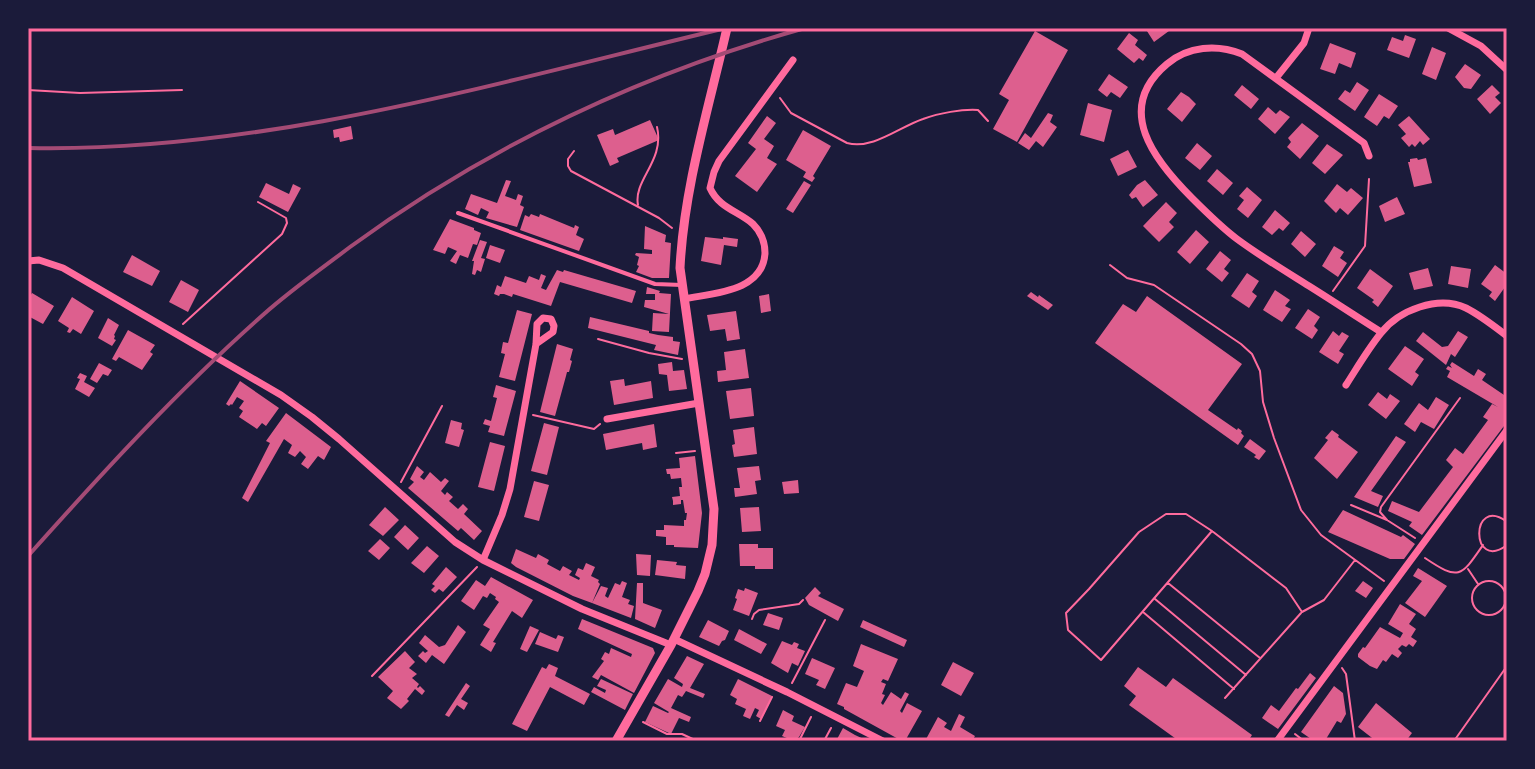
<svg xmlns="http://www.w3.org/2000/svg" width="1535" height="769" viewBox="0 0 1535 769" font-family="'DejaVu Sans',sans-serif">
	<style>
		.building { fill: #dd5f8e }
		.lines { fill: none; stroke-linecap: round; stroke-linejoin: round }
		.path { stroke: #ff6b9d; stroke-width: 2 }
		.service { stroke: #ff6b9d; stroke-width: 4 }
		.minor { stroke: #ff6b9d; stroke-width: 7 }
		.tertiary { stroke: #ff6b9d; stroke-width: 9 }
		.rail { stroke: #a44b75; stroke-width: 4 }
		.neatline { fill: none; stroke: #ff6b9d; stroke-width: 3 }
	</style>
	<rect width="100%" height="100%" fill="#1b1b3a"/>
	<path class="building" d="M1145 28H1173L1154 42Z
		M1035 31 1068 50 1017 142 993 129 1009 100 999 94Z
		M1129 33 1138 40 1135 45 1147 55 1143 61 1139 58 1134 63 1117 49Z
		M1405 35 1416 39 1409 58 1387 50 1392 37 1403 41Z
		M1330 43 1356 53 1351 68 1339 63 1335 74 1320 69Z
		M1432 47 1446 53 1436 80 1422 74Z
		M1465 64 1481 75 1471 89 1464 88 1455 77Z
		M1109 74 1128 87 1120 98 1111 92 1107 97 1098 90Z
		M1357 82 1369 90 1355 111 1338 99 1345 90 1350 93Z
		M1242 85 1259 99 1251 109 1234 95Z
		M1492 85 1500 93 1495 97 1501 103 1490 114 1477 99Z
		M1181 92 1189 97 1196 104 1182 122 1167 109Z
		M1379 94 1398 106 1389 119 1384 116 1377 126 1364 117Z
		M1088 103 1112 110 1104 142 1080 135Z
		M1268 107 1276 114 1280 110 1290 117 1275 134 1258 119Z
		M1048 113 1053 115 1050 122 1057 127 1043 147 1036 141 1029 150 1018 143 1025 133 1031 138Z
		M767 116 776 123 764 139 774 146 767 158 777 164 757 192 735 176 756 149 748 143Z
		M1409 116 1430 139 1423 145 1420 141 1415 147 1412 144 1409 147 1401 138 1406 134 1398 125Z
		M650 120 659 140 617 158 619 162 610 166 597 135 613 129 615 135Z
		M1302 123 1319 136 1300 159 1287 147 1291 142 1288 138Z
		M351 126 353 139 340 142 339 137 334 138 333 130Z
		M803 130 831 146 813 176 815 178 812 182 803 177 806 172 786 160Z
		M1197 143 1212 156 1200 170 1185 158Z
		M1327 144 1343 155 1325 174 1312 163Z
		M1128 150 1137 167 1118 176 1110 159Z
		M1417 158 1418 160 1426 158 1432 183 1414 187 1408 162H1410V159Z
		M1217 169 1233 183 1223 195 1207 181Z
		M506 180 511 181 505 196 516 200 518 194 523 196 520 205 524 207 517 227 486 218 489 212 481 208 478 215 465 209 471 194 497 203Z
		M1145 180 1158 195 1143 207 1136 197 1132 199 1129 195 1137 185Z
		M804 181 811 185 793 213 786 209Z
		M266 183 289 194 293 184 301 188 288 212 259 197Z
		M1337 184 1347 192 1351 188 1363 198 1348 215 1340 208 1336 213 1324 201Z
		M1247 187 1262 200 1248 218 1237 209 1244 200 1239 196Z
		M1397 197 1405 214 1385 222 1379 206Z
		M1166 202 1177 213 1169 222 1174 227 1159 242 1143 226Z
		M1275 210 1290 223 1283 231 1279 228 1272 235 1262 227Z
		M531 214 539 217 540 214 574 228 575 225 579 227 576 235 584 239 579 251 520 230 525 215 529 217Z
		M450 219 474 228V230L481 233 477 245 473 244 468 258 460 255 456 264 450 261 457 251 448 247 445 254 433 250Z
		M645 226 666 235 665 242 671 243 669 278H652L636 272 639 266 637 265 639 257 635 255 636 253 652 254V250L644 249Z
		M1196 230 1209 242 1190 264 1177 252Z
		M1301 231 1316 244 1305 257 1291 244Z
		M705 237 723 239V237L738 239 737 247 724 245 721 265 701 261Z
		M480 240 487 242 481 258 485 259 481 272 477 270 475 275 472 274 474 261H472Z
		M490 245 505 250 500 263 486 258Z
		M1334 246 1344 252 1340 258 1347 263 1338 277 1322 266Z
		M1220 251 1231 260 1224 269 1229 273 1222 282 1206 269Z
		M132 255 160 271 152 286 123 272Z
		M1495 265 1507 274V288L1505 287 1495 301 1489 296 1492 292 1481 284Z
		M1451 266 1471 269 1468 288 1448 284Z
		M1428 268 1433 286 1414 290 1409 273Z
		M1370 269 1393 286 1378 307 1372 302 1374 300 1357 288Z
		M557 270 563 272 564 270 636 291 632 303 560 282 551 306 513 294 512 297 504 294H500L499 296 494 294 497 285 501 287 505 276 526 283 529 276 539 280 541 274 546 276 541 288 546 290Z
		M1247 273 1259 281 1252 292 1257 296 1249 308 1231 296Z
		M181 280 199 290 188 312 169 302Z
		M647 287 660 291 659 293 671 294 669 332 652 331 653 313 669 314 644 307 645 300H655V294H646Z
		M1275 290 1290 300 1285 306 1291 309 1282 322 1263 310Z
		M1031 292 1038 297 1039 295 1053 305 1048 310 1027 296Z
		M32 293 54 306 43 324 28 316V300Z
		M769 294 771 311 761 313 759 296Z
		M1147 296 1242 364 1208 410 1237 430 1238 428 1242 431 1241 433 1244 436 1238 445 1095 343 1123 304 1136 312Z
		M72 297 94 311 81 334 73 329 70 333 67 332 69 328 58 321Z
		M1308 309 1320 317 1314 326 1318 330 1312 339 1295 328Z
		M517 310 532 314 515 381 499 377 505 354 501 353 503 342 508 343Z
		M736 311 740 339 727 341 725 329 710 331 707 315Z
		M590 317 649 331V333L658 335 673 337V341L680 342 678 355 654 350 656 345 588 328Z
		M108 318 119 325 114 335 115 336 114 339 116 340 112 346 98 338Z
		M128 330 155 345 150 352 153 354 142 370 119 357 116 361 112 359Z
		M1333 331 1339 336 1342 332 1349 336 1339 351 1344 354 1338 364 1319 352Z
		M1458 331 1468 337 1455 357 1451 354 1446 365 1416 341 1423 332 1442 347 1448 346Z
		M557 344 573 349 570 360 572 361 569 372H567L566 376 555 416 540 412Z
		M1405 346 1424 359 1415 372 1419 375 1412 386 1388 369Z
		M745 349 749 378 718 382 717 371 726 370 724 352Z
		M672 362 673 371 684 370 687 389 669 391 667 375 659 374 658 364Z
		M1452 362 1474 376 1478 369 1486 374 1482 380 1507 397V422L1422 535 1409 526 1412 522 1388 511 1392 501 1419 512 1453 467 1446 460 1455 448 1463 454 1488 420 1483 417 1492 404 1498 407 1447 377 1450 371 1446 369 1448 366 1452 368 1450 365Z
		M99 363 112 370 108 376 103 374 97 383 90 379Z
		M80 373 87 376 84 382 95 388 89 397 75 389 80 379 77 378Z
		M624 379 625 386 651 381 653 398 614 405 610 381Z
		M240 381 279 408 266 426 262 423 257 429 239 417 243 411 239 408 244 401 237 397 232 405 231 404 229 406 226 404Z
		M496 385 516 391 504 436 488 432 490 426 483 424 485 419 491 421 497 398 493 397Z
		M751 388 754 416 730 419 726 391Z
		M1378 392 1387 399 1390 394 1400 401 1386 419 1368 405Z
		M1436 397 1449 405 1434 429 1421 422 1415 432 1404 424 1419 403 1428 410Z
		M286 413 331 447 324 460 318 456 308 469 301 464 306 457 300 451 295 457 288 453 292 445 284 439 248 502 242 498 270 443 266 441Z
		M451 420 462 423 461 429 464 430 459 447 445 443Z
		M544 423 559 427 547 475 531 471Z
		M654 424 657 447 643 450 642 443 606 450 603 434Z
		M754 427 757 454 734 457 732 445 735 444 733 430Z
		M1332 430 1339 435 1338 437 1358 452 1337 479 1314 458 1328 440 1325 438Z
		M1396 436 1406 442 1371 491 1383 496 1378 507 1354 497Z
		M1250 439 1266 451 1259 460 1254 457 1256 455 1244 447Z
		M490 442 505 446 494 491 478 487Z
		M695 456 702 513 698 548 674 547V545H666V537L656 536V530H664V525L684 526V520H686L687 513H685L683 500H681V504L673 505V501L672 497 680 496 679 487H682L681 478 671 479 670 474H667L666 469 680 468 679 458Z
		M417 466 424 472 420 477 424 480 430 472 441 482 445 478 449 481 441 491 445 495 447 492 453 497 449 501 458 509 463 504 468 509 464 514 482 531 474 540 461 528 458 531 408 488 414 482 410 479Z
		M759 466 761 480 755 481 757 494 735 497 734 488H740L737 468Z
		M798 480 799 493 784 494 782 482Z
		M534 481 549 485 539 521 524 517Z
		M385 507 399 520 383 536 369 525Z
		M759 507 761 531 742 532 740 508Z
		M1343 510 1401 537 1403 535 1415 544 1404 559H1390L1328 532Z
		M405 525 419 538 408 550 394 537Z
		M380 539 390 548 379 560 368 551Z
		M739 544H758V548H773V569H755V566H740Z
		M427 546 439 556 424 573 411 563Z
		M516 549 536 558 538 554 549 560 547 564 560 571 563 566 572 571 569 575 579 580 580 578 575 575 578 568 583 570 586 563 595 567 591 576 599 580 598 582 600 584 592 603 573 596 516 567 511 563Z
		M636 554 651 555 650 576 637 575Z
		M657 560 677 562 676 565 686 566 685 579 655 575Z
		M446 567 457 577 443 592 439 589 435 593 431 590 435 586 432 584Z
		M1418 568 1447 586 1425 617 1405 603 1422 581 1413 576Z
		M491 577 533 600 522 618 512 611 493 642 496 643 491 652 480 645 490 629 483 625 499 602 495 599 496 597 490 593 487 598 483 596 474 610 461 601 476 580 485 586Z
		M622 581 627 583 622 597 630 600 628 604 634 606 631 618 592 603 601 586 608 588 605 596 608 598 615 583 620 585Z
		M1363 581 1373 588 1366 598 1355 591Z
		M637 583H643V603L662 610 655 628 635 619Z
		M815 587 821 593 818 596 844 609 838 621 809 605 805 598Z
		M745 588 758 593 749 616 733 610 737 599 735 598 738 589 744 591Z
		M1400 604 1416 614 1409 624 1416 629 1411 637 1417 641 1413 647 1409 644 1406 647 1402 645 1398 649 1402 653 1398 658 1392 654 1386 662 1383 660 1377 669 1370 666 1358 657V654L1363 647 1365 648 1380 627 1400 638 1403 633 1388 624Z
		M768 613 783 618 779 630 763 625Z
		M582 619 653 648 655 653 634 693 601 675 598 680 592 677 604 661 601 659 605 652 609 654 611 648 631 657 632 654 578 629Z
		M708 620 729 631 725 640 722 641 719 646 699 637Z
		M863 620 907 640 904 647 860 627Z
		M458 625 466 632 444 664 432 655 426 663 418 656 423 651 425 653 428 651 419 643 425 635 439 647 445 645Z
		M530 626 539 630 527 652 520 649Z
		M739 629 767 644 761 654 734 640Z
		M540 632 556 639 558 635 564 637 558 652 535 644Z
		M782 641 792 645 794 642 799 644 797 648 805 651 798 666 792 663 788 673 771 663Z
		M861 644 898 659 888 681 883 679 881 682 886 684 882 694 885 695 881 703 883 705 891 692 901 699 905 692 909 694 900 711 902 713 907 703 922 711 905 741H902L844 709V707L837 704 846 683 857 687 864 671 853 666Z
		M405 651 415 662 409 668 417 674 412 678 419 684 417 687 418 688 420 686 425 691 422 695 415 689 407 699 409 701 401 709 387 698 393 691 378 677Z
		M687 656 704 664 690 688 705 694 703 698 686 691 682 697 678 695 671 708 691 717 689 722 679 718 671 734 645 722 653 706 668 713 669 712 654 703 668 679 682 687 683 684 674 678Z
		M812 658 835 668 825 689 816 685 819 680 805 674Z
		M953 662 974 673 961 696 941 685Z
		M549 664 558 668 555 676 590 694 584 705 550 687 527 731 512 724 542 667 546 669Z
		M1138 667 1166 687 1173 678 1252 735 1248 741H1179L1129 705 1136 696 1124 686Z
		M1310 673 1316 678 1278 729 1262 718 1271 705 1279 711 1296 688 1298 689Z
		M601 679 633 694 625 710 591 692 594 687 605 693 606 690 597 686Z
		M738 679 772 696 761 719 756 716 759 710 755 708 750 719 743 716 746 709 735 704 737 699 730 695Z
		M466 683 470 686 461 699 468 703 464 710 457 705 449 717 445 715Z
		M1334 686 1343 693 1346 714 1341 723 1337 721 1326 739 1314 741 1301 732Z
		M1376 703 1412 733 1406 741H1376L1358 727Z
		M783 710 794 716 792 721 805 727 799 737 794 741 782 736 785 730 776 726Z
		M959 714 965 717 960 727 975 736 972 741H925L938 717 947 723 944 727 951 731Z
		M843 728 855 735 868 741H836Z"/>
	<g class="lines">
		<path class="path" d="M28 90 80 93 182 90
			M780 98 791 113 847 143C873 150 899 127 923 119 939 113 962 109 978 110L988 121
			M574 151 568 159V166L571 171 659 218 672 228
			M638 205C633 180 665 161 657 127
			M1110 265 1127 278 1154 285 1241 344 1252 354 1260 371 1263 402 1274 438 1301 510 1321 535 1384 581
			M1333 291 1365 246 1369 179
			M183 324 282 234 287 223 286 218 258 202
			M598 339 649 353 682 359
			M533 415 594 429 600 424
			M676 453 695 451
			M401 482 442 406
			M1351 505 1387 520 1415 538
			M1387 520 1380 512 1381 507 1460 398
			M1507 522C1470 494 1470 573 1507 545
			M1212 531 1101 660 1068 630 1066 613 1089 589 1139 532 1166 514H1186L1212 531 1286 588 1302 612 1324 600 1355 560
			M1425 558C1459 581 1461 577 1483 545
			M1468 569 1478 584
			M1472 598a17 17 0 1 1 34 0a17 17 0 1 1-34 0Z
			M1168 583 1260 658
			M1155 599 1246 675
			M1143 612 1234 689
			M752 619 754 614 759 610 799 604 803 600
			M1342 668 1346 674 1355 741
			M372 676 477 567
			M792 683 825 620
			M1225 698 1301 613
			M760 721 772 697
			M643 722 667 734H682L697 741
			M1295 734 1304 741
			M799 741 811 717
			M824 741 831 728
			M1454 741 1507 666"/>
		<path class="service" d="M458 213 655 284 682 285"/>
		<path class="minor" d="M1448 28 1481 46 1507 70
			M1276 78 1304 43 1309 28
			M1369 156 1364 143 1242 54C1217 44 1188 46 1167 64 1113 109 1155 161 1192 198 1206 212 1221 227 1237 239 1260 256 1285 271 1309 286 1333 301 1357 317 1381 332
			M28 261 39 260 63 268 281 395 312 417 339 439 455 542 483 560 582 609 671 645
			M684 299C713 293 763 292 765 253 765 242 761 232 753 224 738 211 719 208 710 188L714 172 719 161 793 60
			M1346 385C1357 368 1368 349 1381 333 1399 310 1438 295 1466 308 1480 315 1494 326 1507 336
			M607 419 699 403
			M483 560 502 515 510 489 536 344 537 324 543 318 551 319 554 326 553 332 536 344
			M674 639 787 692 883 741
			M1277 741 1507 430"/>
		<path class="tertiary" d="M616 741 671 645 698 591 705 574 712 545 714 509 680 268C684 187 709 107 727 28"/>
		<path class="rail" d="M28 148C263 153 499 82 726 28
			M28 556C103 472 179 389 264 314 291 290 321 269 350 247 487 147 641 74 805 28"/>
	</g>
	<rect width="1535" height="769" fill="none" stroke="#1b1b3a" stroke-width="60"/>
	<rect x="30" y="30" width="1475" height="709" class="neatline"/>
</svg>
